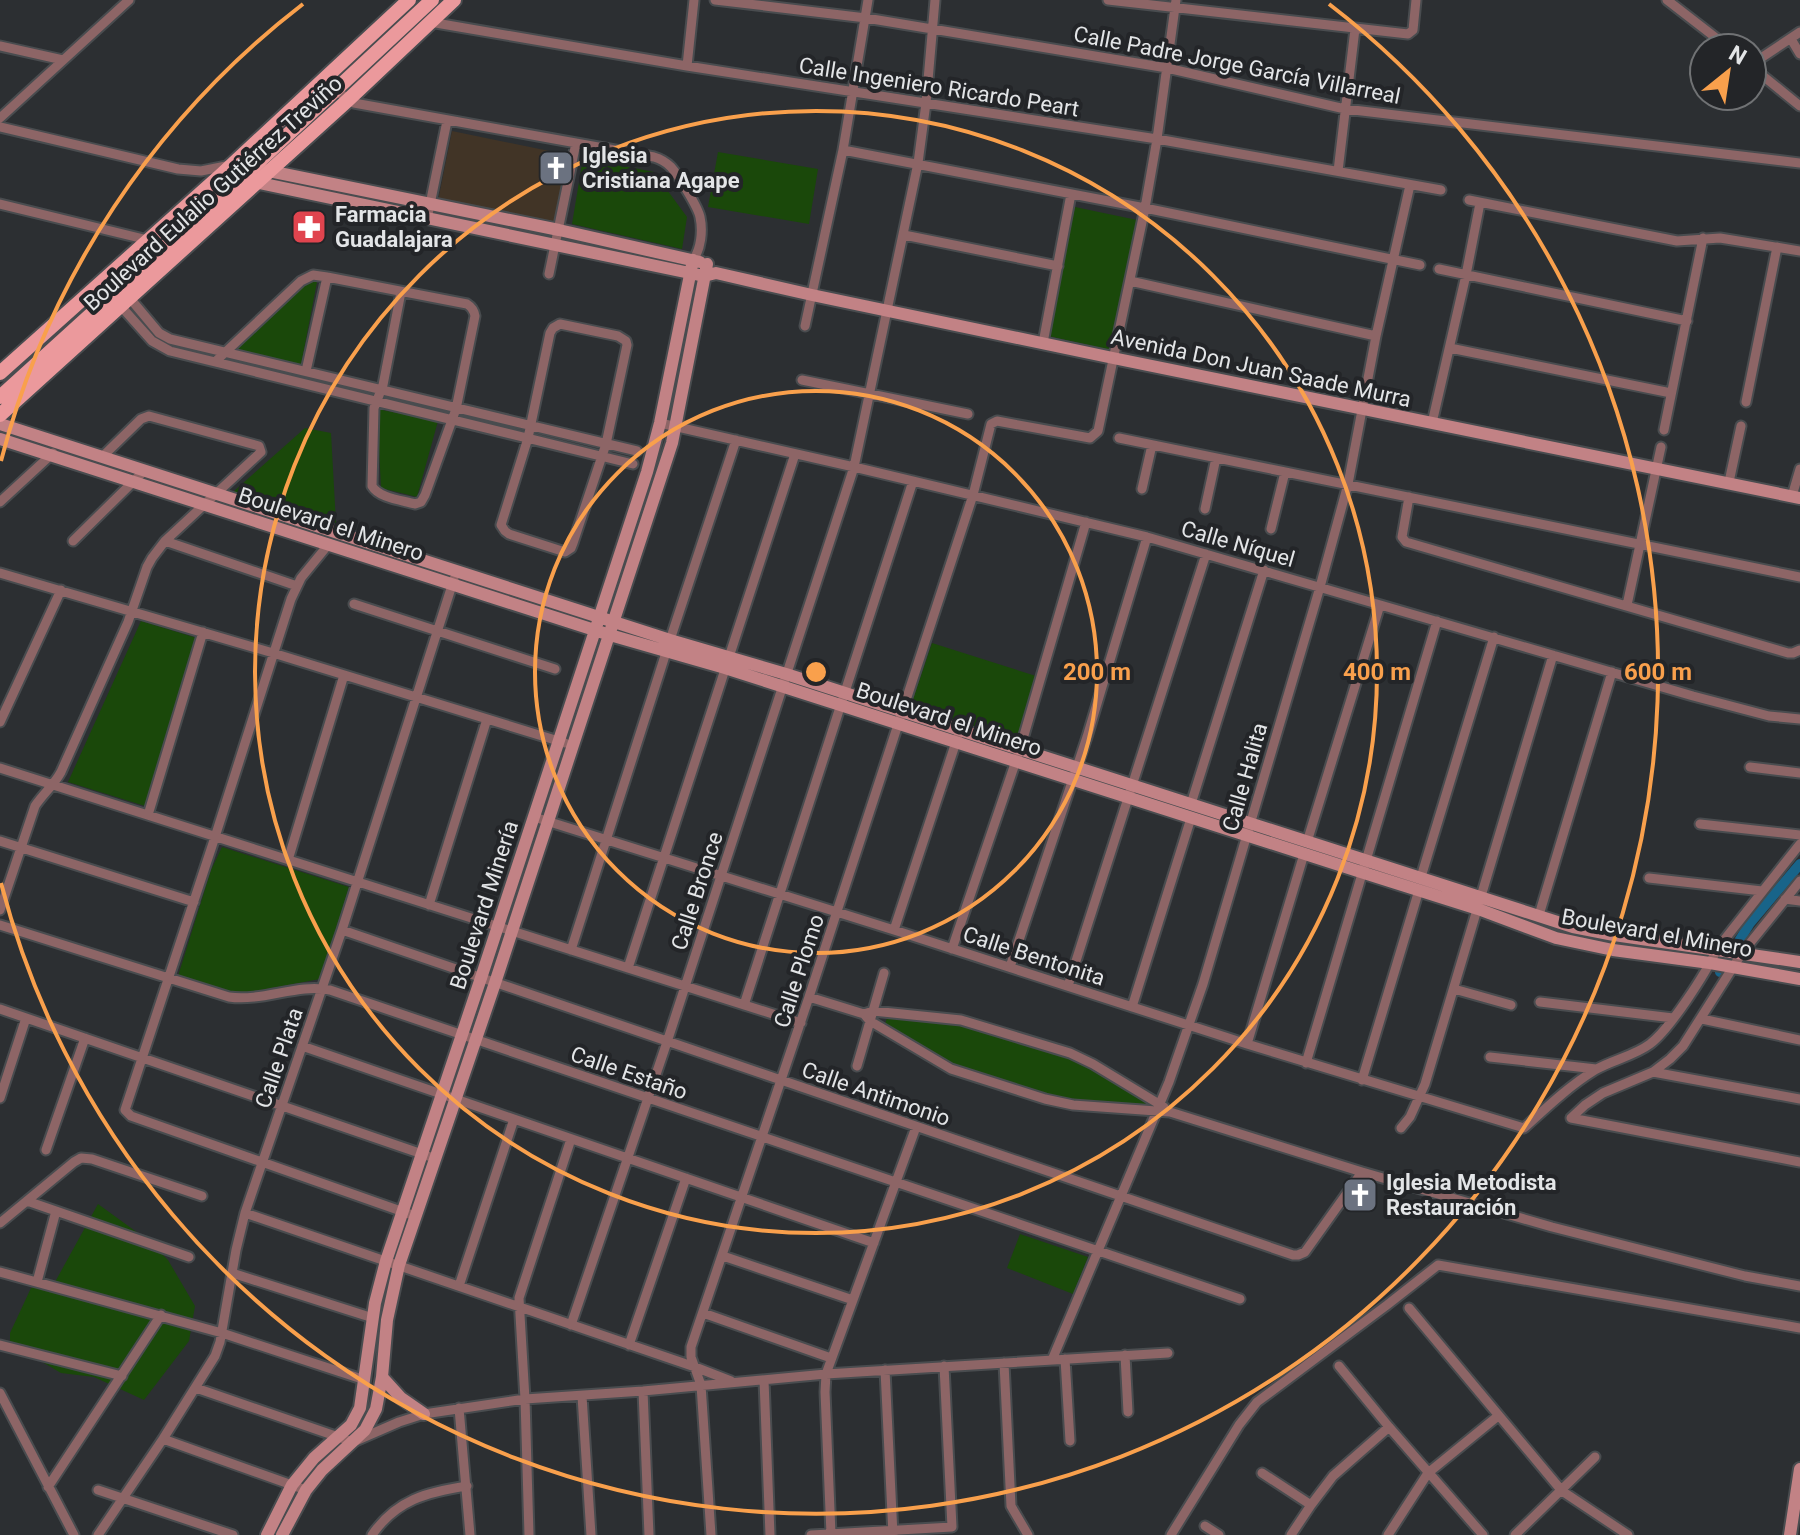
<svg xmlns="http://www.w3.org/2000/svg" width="1800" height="1535" viewBox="0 0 1800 1535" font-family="Roboto,sans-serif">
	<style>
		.commercial { fill: #413426 }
		.green { fill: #1a480a }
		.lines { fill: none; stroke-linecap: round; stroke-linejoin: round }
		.canal { stroke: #186489; stroke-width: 10 }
		.street-casing { stroke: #494c4f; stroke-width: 13 }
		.secondary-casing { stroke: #494c4f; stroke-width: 16 }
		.primary-casing { stroke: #494c4f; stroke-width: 18 }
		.street { stroke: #8d6566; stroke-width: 9 }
		.secondary { stroke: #c28285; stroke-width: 12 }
		.primary { stroke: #eb999c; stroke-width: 14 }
		.ring { fill: none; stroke: #f9a04c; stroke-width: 4 }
		.labels { text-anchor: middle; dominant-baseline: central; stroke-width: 8; stroke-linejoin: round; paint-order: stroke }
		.street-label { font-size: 22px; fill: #e3e5e7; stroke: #232528 }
		.poi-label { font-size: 22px; font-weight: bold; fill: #e3e5e7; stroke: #232528; text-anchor: start }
		.centre { fill: #f9a04c; stroke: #232528; stroke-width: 4 }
		.ring-label { font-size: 24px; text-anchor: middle; font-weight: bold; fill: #f9a04c; stroke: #232528; stroke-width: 8; stroke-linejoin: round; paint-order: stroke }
	</style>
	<rect width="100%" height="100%" fill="#2c2f32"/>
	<path class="commercial" d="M452 131 569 155 555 225 438 201Z"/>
	<path class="green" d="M718 152 818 169 809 224 708 207Z
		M583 158 654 172 687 217 682 249 572 224Z
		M1075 207 1137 220 1111 350 1048 336Z
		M309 280 317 282 301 365 234 351Z
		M377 409 438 421 417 497 381 488Z
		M305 428 331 433 336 523 233 492Z
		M141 621 197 638 145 806 68 782Z
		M932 643 1036 676 1017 742 910 708Z
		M222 847 349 887 320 979 239 994 178 976 211 870Z
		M888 1015 952 1021 1081 1060 1146 1096 1147 1107 1062 1099 947 1063 885 1024Z
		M98 1204 149 1241 168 1260 195 1306 189 1341 144 1400 94 1377 61 1373 10 1343V1333L31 1288 55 1282Z
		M1020 1234 1088 1257 1073 1294 1007 1268Z"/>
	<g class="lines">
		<path class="canal" d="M1720 972 1750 923 1800 864"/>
		<defs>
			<path id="street" d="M715 0 866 18 1167 68 1345 109 1800 163
				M1108 0 1408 34 1413 30 1416 0
				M1667 0 1729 48
				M430 22 687 66 1157 139 1441 190
				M1791 39 1800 54
				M0 46 63 60
				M1752 64 1800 32
				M687 66 694 0
				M1752 67 1800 106
				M335 90 354 103 654 157C661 159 666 162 671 167 678 175 698 207 700 217 703 231 701 249 693 260
				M0 118 129 0
				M0 127 178 169 201 171 231 165
				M843 150 1145 208 1420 265
				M1338 171 1355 29
				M1469 200 1677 241 1720 238 1800 251
				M0 204 148 240
				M427 219 447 121
				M904 235 1058 266
				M1439 269 1687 321
				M549 274 576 143
				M1130 281 1376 336
				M128 296 159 333 170 339 637 451
				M118 303 152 341 170 351 633 464
				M560 324 618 336 626 341 627 345 606 444 573 543 571 548 565 552 509 534 505 531 501 525 528 438 550 333 553 328Z
				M805 326 843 150 868 0
				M1043 343 1071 194
				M1450 348 1671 393
				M216 361 301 281 313 275 327 277 467 304C472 307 474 310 475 316L456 409 425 495 421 502 415 504C401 500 379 498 372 486L374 408 383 385 401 292
				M306 371 327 277
				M802 380 968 414
				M1746 402 1777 247
				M660 423 854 467 1147 537 1693 696 1769 716 1800 719
				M1432 423 1466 275 1480 203
				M1664 430 1703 238
				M1119 438 1800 577
				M1729 482 1741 426
				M1142 489 1152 445
				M1792 496 1800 469
				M1409 497 1402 537 1406 542 1788 653H1793L1800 650
				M0 502 53 453
				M1205 509 1216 458
				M1271 529 1285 472
				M73 541 145 470
				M165 541 297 586
				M328 545 301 578 291 599 215 837 125 1110 131 1116 415 1216
				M0 573 273 653 565 743
				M354 604 555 669
				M1627 605 1661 447
				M0 722 61 590
				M1750 767 1800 773
				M0 768 801 1023
				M1191 804 1264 570
				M148 815 203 632
				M534 817 894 930 1247 1044 1524 1128C1546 1108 1569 1086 1595 1070 1612 1060 1634 1056 1650 1044 1670 1029 1706 973 1717 949L1800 844
				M1700 824 1800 835
				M0 841 194 902
				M1307 842 1380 605
				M288 860 344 675
				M1421 877 1494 637
				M1649 878 1762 891
				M1785 899 1800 901
				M429 905 487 719
				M0 910 35 806C43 794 54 785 61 772L128 622 147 567 152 558 165 541 261 452 259 446 149 416 141 419 102 457
				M1539 915 1612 672
				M0 925 229 997C263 1002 298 983 330 990L1240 1299
				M342 930 1293 1255H1298L1305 1252 1362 1172
				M894 930 958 736
				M952 949 1020 749 1086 522
				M571 950 670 640 736 440
				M1010 967 1087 737 1147 537
				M628 968 795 454
				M1068 986 1206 554
				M1454 989 1511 1005
				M809 997 864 1014 870 1021 951 1069 1045 1099 1073 1105 1170 1112 1362 1172 1552 1227 1745 1276 1800 1286
				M1540 1002 1673 1018
				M744 1005 913 481
				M1132 1007 1191 818
				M0 1009 428 1156
				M864 1014 873 1011 961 1020 1070 1053 1093 1064 1164 1107
				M1702 1019 1800 1040
				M1247 1044 1304 854
				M302 1046 874 1243
				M1490 1057 1596 1069
				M1306 1063 1437 621
				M857 1066 884 973
				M1653 1072 1800 1099
				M1362 1080 1419 890
				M0 1098 26 1018
				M1571 1118 1585 1105 1603 1093 1653 1072 1670 1059 1683 1046 1742 953 1800 881
				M1571 1118 1800 1162
				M1401 1128 1410 1117 1425 1084 1553 655
				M46 1150 85 1038
				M27 1201 189 1257
				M245 1213 695 1367 731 1381
				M0 1223 74 1162 81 1158 92 1159 202 1196
				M723 1256 853 1300
				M0 1272 222 1333 365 1380
				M232 1273 373 1318
				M37 1282 56 1211
				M459 1286 514 1119
				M1409 1308 1562 1491 1628 1535
				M703 1313 831 1358
				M571 1325 667 1042 854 467 918 163 926 103 935 0
				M0 1345 122 1376
				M629 1345 686 1178
				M1125 1355 1128 1412
				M1065 1359 1070 1441
				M1052 1360 1169 1082 1203 984 1320 587 1348 484 1376 336 1410 185
				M1004 1363 1011 1506 1028 1535
				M1339 1366 1389 1427 1483 1535
				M885 1370 893 1535
				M764 1380 770 1535
				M196 1388 353 1442 399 1422 424 1414 525 1399 643 1391 826 1374 1168 1353
				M643 1391 649 1535
				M0 1393 74 1535
				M582 1396 591 1535
				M459 1408 470 1535
				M163 1439 306 1490
				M1262 1473 1311 1505
				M48 1487 161 1315
				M98 1490 233 1535
				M1205 1526 1219 1535
				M831 1534 825 1392 826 1374 916 1127
				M98 1535 163 1439 215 1356 220 1342 236 1250 245 1213 342 930 454 579
				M372 1535C396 1500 427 1492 467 1486
				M529 1535 525 1399 519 1298 571 1139
				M711 1535 701 1385 691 1357V1347L809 997 973 495 991 424 997 421 1090 438 1098 431 1145 208 1157 139 1176 0
				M811 1535 952 1527 944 1366
				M1171 1535 1239 1425 1257 1402 1387 1305 1438 1265 1800 1328
				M1291 1535 1311 1505 1333 1476 1389 1427
				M1388 1535 1428 1473 1498 1416
				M1515 1535 1595 1457"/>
			<path id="secondary" d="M232 165 269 171 559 230 700 262
				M221 175 704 276 716 273 812 295 1113 358 1800 498
				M0 424 670 640 786 674 1573 927 1614 935 1800 962
				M0 439 610 635 725 668 1361 872 1478 909 1556 938 1613 950 1710 963 1800 979
				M382 1377 401 1398 424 1414
				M267 1535 292 1485 314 1458 351 1425 360 1408 375 1303 386 1261 481 978 647 472 660 423 693 260
				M282 1535 306 1490 322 1470 365 1430 376 1409 382 1377 387 1320 399 1265 495 983 672 443 707 264
				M1790 1535 1800 1469"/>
			<path id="primary" d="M0 373 221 175 409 0
				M0 397 252 168 432 0
				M0 415 348 100 454 0"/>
		</defs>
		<use href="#street" class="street-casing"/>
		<use href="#secondary" class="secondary-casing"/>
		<use href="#primary" class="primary-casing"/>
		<use href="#street" class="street"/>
		<use href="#secondary" class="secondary"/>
		<use href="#primary" class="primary"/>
	</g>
	<g class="ring">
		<circle cx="816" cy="672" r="281"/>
		<circle cx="816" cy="672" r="561"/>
		<path d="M1 461A842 842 0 0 1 303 4M1329 4A842 842 0 1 1 1 883"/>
	</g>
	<defs>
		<symbol id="church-square" viewBox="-11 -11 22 22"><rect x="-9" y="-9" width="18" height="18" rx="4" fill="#6b7280" stroke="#232528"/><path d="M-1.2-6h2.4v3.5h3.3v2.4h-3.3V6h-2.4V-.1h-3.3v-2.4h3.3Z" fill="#fff"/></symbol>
		<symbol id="pharmacy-square" viewBox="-11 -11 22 22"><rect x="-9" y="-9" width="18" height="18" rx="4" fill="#e0444e" stroke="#232528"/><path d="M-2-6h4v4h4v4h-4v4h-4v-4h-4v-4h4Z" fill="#fff"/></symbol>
	</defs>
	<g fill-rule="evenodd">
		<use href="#church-square" x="536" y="148" width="40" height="40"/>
		<use href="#pharmacy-square" x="289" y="207" width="40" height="40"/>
		<use href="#church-square" x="1340" y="1175" width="40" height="40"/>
	</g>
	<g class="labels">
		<g class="street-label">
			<text transform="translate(1237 65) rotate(11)">Calle Padre Jorge García Villarreal</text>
			<text transform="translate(939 87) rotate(9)">Calle Ingeniero Ricardo Peart</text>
			<text transform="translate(213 193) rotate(-42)">Boulevard Eulalio Gutiérrez Treviño</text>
			<text transform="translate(1261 368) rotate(12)">Avenida Don Juan Saade Murra</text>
			<text transform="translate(331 524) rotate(18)">Boulevard el Minero</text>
			<text transform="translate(1238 544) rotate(16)">Calle Níquel</text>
			<text transform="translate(949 719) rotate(18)">Boulevard el Minero</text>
			<text transform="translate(1245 777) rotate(-74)">Calle Halita</text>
			<text transform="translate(697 891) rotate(-72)">Calle Bronce</text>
			<text transform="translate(484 905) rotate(-72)">Boulevard Minería</text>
			<text transform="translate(1657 933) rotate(10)">Boulevard el Minero</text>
			<text transform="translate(1034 956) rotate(18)">Calle Bentonita</text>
			<text transform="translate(799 971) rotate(-72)">Calle Plomo</text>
			<text transform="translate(279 1058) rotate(-71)">Calle Plata</text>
			<text transform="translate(629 1073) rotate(19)">Calle Estaño</text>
			<text transform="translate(876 1094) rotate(19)">Calle Antimonio</text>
		</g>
		<g class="poi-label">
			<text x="582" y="155">Iglesia<tspan x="582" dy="25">Cristiana Agape</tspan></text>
			<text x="335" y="214">Farmacia<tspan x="335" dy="25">Guadalajara</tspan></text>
			<text x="1386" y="1182">Iglesia Metodista<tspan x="1386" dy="25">Restauración</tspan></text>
		</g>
	</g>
	<circle cx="816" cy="672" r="12" class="centre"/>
	<g class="ring-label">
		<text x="1097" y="680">200 m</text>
		<text x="1377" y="680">400 m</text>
		<text x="1658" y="680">600 m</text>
	</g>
	<g transform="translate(1728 72) rotate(30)"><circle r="38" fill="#232528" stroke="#707274" stroke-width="2"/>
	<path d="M0-6L14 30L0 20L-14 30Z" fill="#f9a04c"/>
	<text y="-12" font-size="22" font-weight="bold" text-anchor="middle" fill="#e3e5e7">N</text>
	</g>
</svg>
